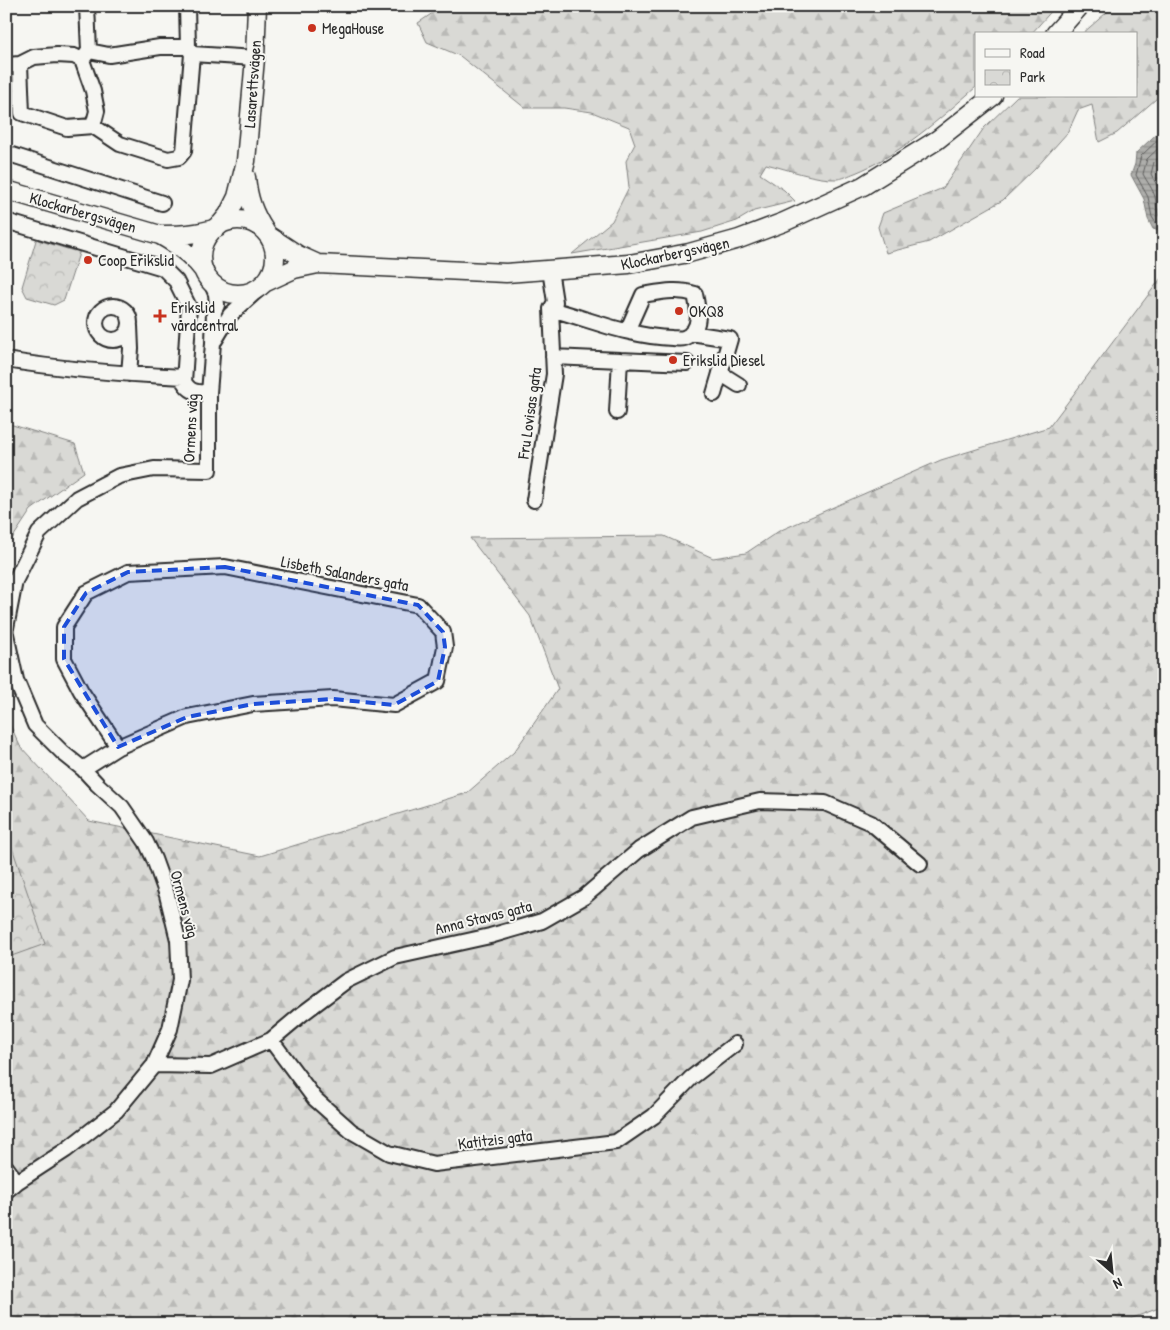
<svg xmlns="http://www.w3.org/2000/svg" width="1170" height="1330" viewBox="0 0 1170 1330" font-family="'Patrick Hand',sans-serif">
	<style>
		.forest { fill: url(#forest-firs); stroke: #828280 }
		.park { fill: url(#park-crowns); stroke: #828280 }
		.water { fill: url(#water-rules); stroke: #7a7a78 }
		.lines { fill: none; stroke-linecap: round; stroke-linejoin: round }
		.shore { stroke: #5f5f5e; stroke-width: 1 }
		.minor-casing { stroke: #2b2b2b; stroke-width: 18 }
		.major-casing { stroke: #2b2b2b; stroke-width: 21 }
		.minor { stroke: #f6f6f2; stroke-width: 14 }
		.major { stroke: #f6f6f2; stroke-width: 18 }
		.marked { fill: #1d4ed8; fill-opacity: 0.2; stroke: #1d4ed8; stroke-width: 4; stroke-dasharray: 10 6; stroke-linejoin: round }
		.poi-dot { fill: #c8321e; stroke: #f6f6f2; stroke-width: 2 }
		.labels { text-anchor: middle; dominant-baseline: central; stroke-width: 4; stroke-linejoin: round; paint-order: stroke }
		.poi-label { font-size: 16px; fill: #2b2b2b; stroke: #f6f6f2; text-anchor: start }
		.street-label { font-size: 16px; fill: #2b2b2b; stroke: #f6f6f2 }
	</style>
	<defs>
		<pattern id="forest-firs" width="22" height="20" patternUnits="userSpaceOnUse" patternTransform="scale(1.25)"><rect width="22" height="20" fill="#d9d9d5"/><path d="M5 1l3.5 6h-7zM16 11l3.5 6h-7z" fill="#babab7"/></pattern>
		<pattern id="park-crowns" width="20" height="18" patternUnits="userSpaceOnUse" patternTransform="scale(1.25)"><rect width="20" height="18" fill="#d9d9d5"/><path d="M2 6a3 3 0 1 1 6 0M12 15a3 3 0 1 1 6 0" fill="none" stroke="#babab7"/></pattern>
		<pattern id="water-rules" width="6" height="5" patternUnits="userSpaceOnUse" patternTransform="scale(1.25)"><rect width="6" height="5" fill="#aeaeab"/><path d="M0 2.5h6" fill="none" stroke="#8e8e8b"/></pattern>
	</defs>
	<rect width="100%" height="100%" fill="#f6f6f2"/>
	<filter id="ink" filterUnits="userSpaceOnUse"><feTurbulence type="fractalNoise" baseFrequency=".02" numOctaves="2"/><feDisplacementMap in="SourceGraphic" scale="10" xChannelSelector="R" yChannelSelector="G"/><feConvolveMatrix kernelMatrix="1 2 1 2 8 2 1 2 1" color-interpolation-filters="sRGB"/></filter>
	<g filter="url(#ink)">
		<path class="forest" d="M443 6H1056L1031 34H976V87C941 118 898 156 855 173 849 175 843 179 837 179 816 180 787 169 766 164L760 174 784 190 795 201 754 211 737 221 702 232 572 254 612 221 629 187 626 161 635 144 629 127 592 112 564 108H525L460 56 427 42 418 23Z
			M1114 6H1164V92L1117 133 1099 142 1092 105 1078 110 1068 132 1035 169 1003 200 929 242 886 253 878 227 883 213 943 188 984 128 1017 96H1136V34H1082Z
			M1164 274V1306L1117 1324H6V716L20 746 89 821 260 856 467 793 514 752 558 689 530 616 470 538 664 536 713 558 746 553 779 531 941 460 1049 427Z
			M6 423 75 444 84 472 31 510 6 548Z"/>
		<path class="park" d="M37 237 38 240 74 251 81 247 64 300 54 305 27 297 22 287Z
			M6 830 45 944 6 958Z"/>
		<path class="water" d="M1164 127V234L1160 235 1159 231 1153 229 1148 219 1144 199 1131 175 1135 164 1136 153Z"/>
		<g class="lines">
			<path class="shore" d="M1164 134 1141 156 1136 175 1148 197 1152 217 1156 223 1164 229
				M1164 143 1147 159 1143 174C1147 182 1153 189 1155 197 1157 206 1156 216 1164 221
				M1164 153 1154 162 1151 174 1161 193 1164 204"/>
			<defs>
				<path id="minor" d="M87 6 89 51 82 60 93 91 97 111 93 126
					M187 6 188 47
					M192 54 255 58
					M82 60 74 56 57 55 34 57 20 64 22 113 67 128 93 126 120 144 168 159 179 157 184 151 192 54 188 47H160L109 55 89 51
					M6 65 20 64
					M6 153 162 203
					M6 221 163 268 176 281 189 307 184 382C191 393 196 392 209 393
					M96 323a17 17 0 1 1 34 0a17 17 0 1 1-34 0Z
					M551 309C591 320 631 337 672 338 675 338 681 339 684 338 703 331 698 308 695 294 677 288 661 292 643 295L627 331
					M691 333 730 339 714 394
					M215 340 230 315 263 285
					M553 357 687 363
					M6 360C65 370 124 374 184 377
					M720 373 739 385
					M129 374 131 349 130 326
					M617 412 620 360
					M534 500 554 374 551 309 555 302 550 270
					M6 628 15 581 39 533 77 498 119 476 154 469 209 470V393L213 343 214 311 217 305 216 294 211 282
					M6 634 16 680 35 725 63 753 83 769 97 784 122 807 146 842 154 859 167 895 178 940 180 980 170 1029 154 1065 116 1111 66 1150 17 1182 6 1191
					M83 769 118 747 187 717 253 704 333 699 394 705 438 681 445 647 443 632 418 605 225 567 128 572 86 593 64 627V659L81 691 118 747
					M271 1040 315 1099 351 1131 389 1153 434 1164 616 1142 654 1116 691 1078 735 1044
					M154 1065 211 1066 271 1040 302 1014 346 981 395 957 490 936 542 921 584 897 639 850 692 817 760 801 825 803 871 823 920 864
					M6 1167 17 1182"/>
				<path id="major" d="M1055 34 1080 6
					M246 177C248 198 253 213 265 231
					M6 190 160 235C178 245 192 255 204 271
					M201 257a37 37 0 1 1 74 0a37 37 0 1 1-74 0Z
					M219 226 228 215 237 197 246 161 255 58 257 6
					M163 235C185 235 196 234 217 228
					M269 236 298 255 318 264
					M266 282 294 269 318 264 506 273 629 264 689 253 739 239 784 222 863 186 937 140 993 96"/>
			</defs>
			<use href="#minor" class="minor-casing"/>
			<use href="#major" class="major-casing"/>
			<use href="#minor" class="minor"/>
			<use href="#major" class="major"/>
		</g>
	</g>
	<path class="marked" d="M225 567 418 605 443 632 445 647 438 681 394 705 333 699 253 704 187 717 118 747 64 659V627L86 593 128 572Z"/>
	<g class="poi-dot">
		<circle cx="312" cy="28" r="5"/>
		<circle cx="88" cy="260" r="5"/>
		<circle cx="679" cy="311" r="5"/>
		<path d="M157.5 308.5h5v5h5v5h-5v5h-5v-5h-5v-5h5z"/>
		<circle cx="673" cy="360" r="5"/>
	</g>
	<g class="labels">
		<g class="poi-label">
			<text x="322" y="28">MegaHouse</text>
			<text x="98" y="260">Coop Erikslid</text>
			<text x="171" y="307">Erikslid<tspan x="171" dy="18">vårdcentral</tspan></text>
			<text x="689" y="311">OKQ8</text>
			<text x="683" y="360">Erikslid Diesel</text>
		</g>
		<g class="street-label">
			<text transform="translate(252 84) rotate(-86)">Lasarettsvägen</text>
			<text transform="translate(83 212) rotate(16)">Klockarbergsvägen</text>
			<text transform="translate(675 253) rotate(-12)">Klockarbergsvägen</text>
			<text transform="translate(529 413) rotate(-82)">Fru Lovisas gata</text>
			<text transform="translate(190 428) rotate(-87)">Ormens väg</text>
			<text transform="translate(345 573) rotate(11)">Lisbeth Salanders gata</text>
			<text transform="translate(185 904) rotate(75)">Ormens väg</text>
			<text transform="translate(483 917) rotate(-14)">Anna Stavas gata</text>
			<text transform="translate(495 1139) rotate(-7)">Katitzis gata</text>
		</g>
	</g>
	<rect width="1170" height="1330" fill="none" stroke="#f6f6f2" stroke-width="25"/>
	<rect x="12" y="12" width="1145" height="1305" fill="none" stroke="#2b2b2b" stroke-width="2" filter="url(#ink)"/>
	<rect x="975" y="32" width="162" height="65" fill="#f6f6f2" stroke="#a5a5a2"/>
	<rect x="985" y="49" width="25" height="8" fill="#f6f6f2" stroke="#a5a5a2"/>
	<text x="1020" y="58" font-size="15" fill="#2b2b2b">Road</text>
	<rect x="985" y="70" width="25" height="15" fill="url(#park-crowns)" stroke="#a5a5a2"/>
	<text x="1020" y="82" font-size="15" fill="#2b2b2b">Park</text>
	<g transform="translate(1112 1272) rotate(153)" stroke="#f6f6f2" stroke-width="4" paint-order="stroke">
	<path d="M0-4L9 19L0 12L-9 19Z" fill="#2b2b2b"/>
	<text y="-8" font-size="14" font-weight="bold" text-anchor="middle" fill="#2b2b2b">N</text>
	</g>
</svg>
